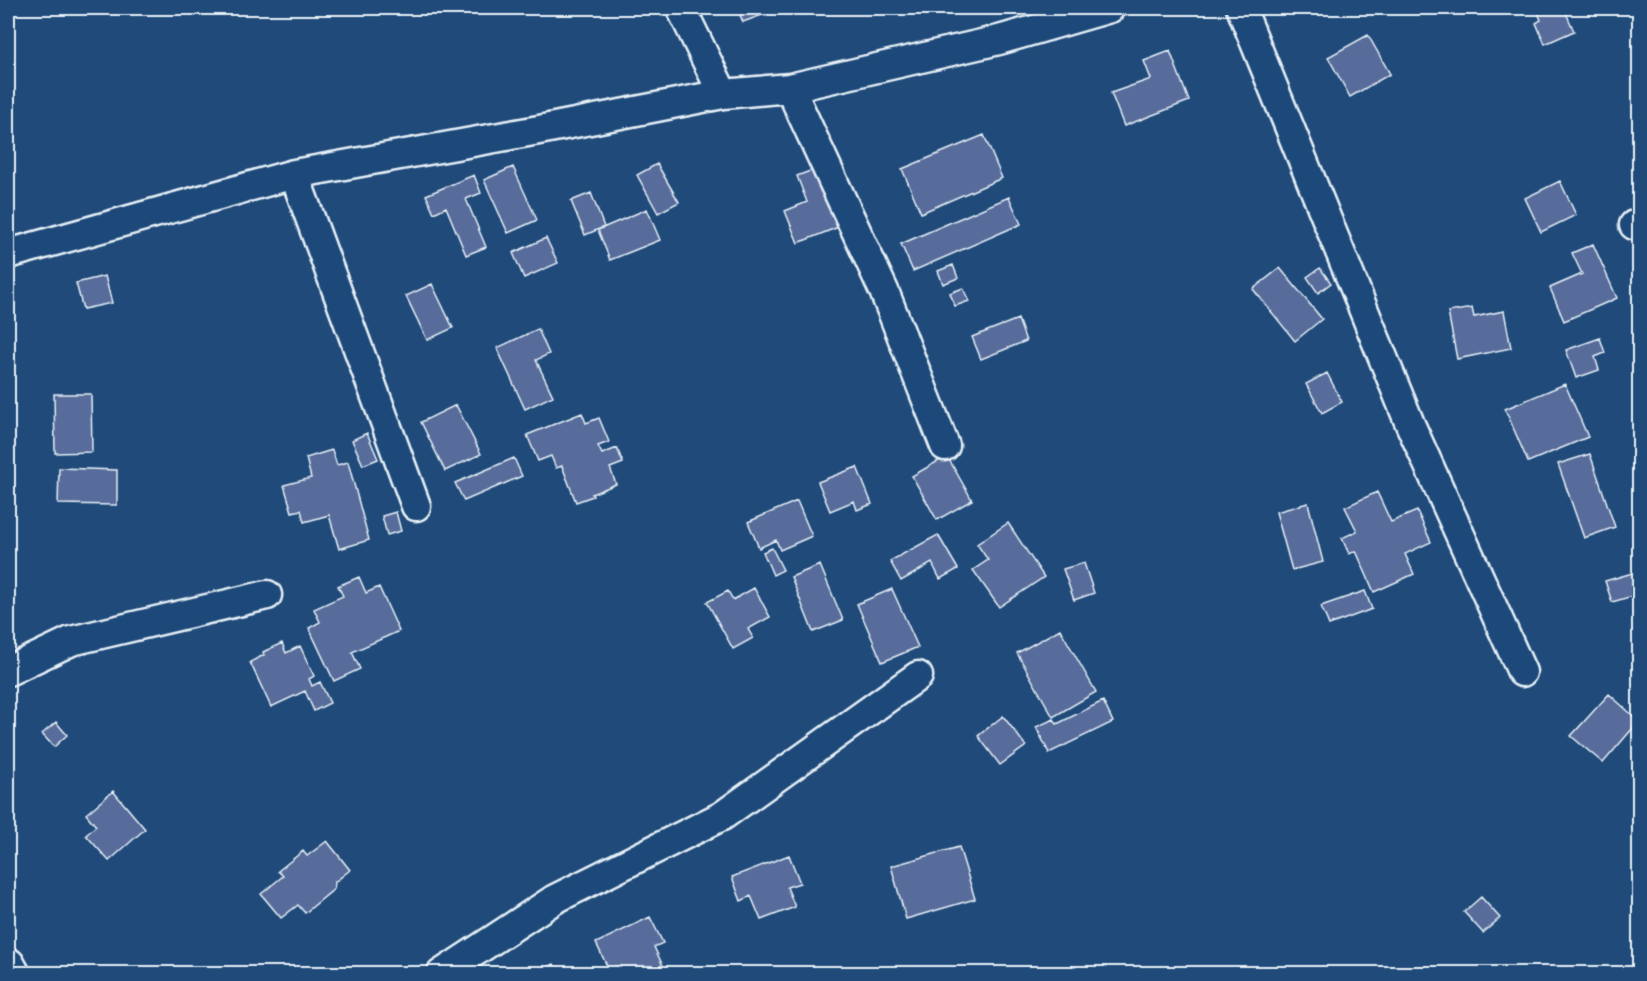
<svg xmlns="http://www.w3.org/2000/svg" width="1647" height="981" viewBox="0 0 1647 981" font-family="'Architects Daughter',sans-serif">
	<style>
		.building { fill: #586c9b; stroke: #e8f1f8; stroke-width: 1.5 }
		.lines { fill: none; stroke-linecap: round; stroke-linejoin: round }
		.minor-casing { stroke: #e8f1f8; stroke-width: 33 }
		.highway-casing { stroke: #e8f1f8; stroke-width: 38 }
		.minor { stroke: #1f4a7a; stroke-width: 28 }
		.highway { stroke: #1f4a7a; stroke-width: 33 }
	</style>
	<rect width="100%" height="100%" fill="#1f4a7a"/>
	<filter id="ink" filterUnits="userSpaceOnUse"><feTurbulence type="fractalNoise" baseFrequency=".0167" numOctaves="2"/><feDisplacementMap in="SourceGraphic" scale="12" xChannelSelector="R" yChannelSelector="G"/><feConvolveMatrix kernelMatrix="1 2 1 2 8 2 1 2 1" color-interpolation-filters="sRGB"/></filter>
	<g filter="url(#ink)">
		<path class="building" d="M737 8H781L743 22Z
			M1536 8H1574L1575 9 1566 13 1574 31 1545 44 1536 23 1541 20Z
			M1368 35 1390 74 1350 97 1328 57Z
			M1170 51 1189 101 1124 126 1111 93 1151 79 1144 61Z
			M984 135 1002 178 921 213 902 169Z
			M657 164 679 202 658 213 637 175Z
			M513 167 537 220 508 233 484 180Z
			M818 168 841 226 798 243 785 211 807 202 797 176Z
			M474 175 481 193 466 199 486 247 466 255 446 207 434 213 426 195Z
			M1560 181 1576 215 1541 232 1525 198Z
			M591 193 604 227 585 235 571 201Z
			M1009 197 1021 224 913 271 901 244Z
			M647 209 660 240 610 260 598 230Z
			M546 238 558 263 524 278 513 253Z
			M1593 244 1617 298 1564 321 1550 288 1582 274 1572 253Z
			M953 265 958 278 943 284 938 271Z
			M1280 268 1322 319 1295 341 1253 289Z
			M1320 268 1331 283 1318 293 1307 277Z
			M105 276 112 303 83 309 76 283Z
			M432 284 453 328 427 340 406 296Z
			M963 288 969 301 955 306 950 293Z
			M1472 308 1474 317 1504 311 1511 348 1457 359 1448 312Z
			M1018 319 1026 341 981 359 972 337Z
			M538 329 549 354 536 360 553 396 525 409 497 348Z
			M1600 338 1605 353 1595 357 1599 370 1576 378 1566 350Z
			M1327 373 1342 402 1322 413 1306 384Z
			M1565 384 1588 437 1528 462 1505 409Z
			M54 394H91L92 452 55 453Z
			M456 405 481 454 445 471 421 422Z
			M582 413 586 423 599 418 609 442 598 446 602 454 617 448 623 463 610 468 616 484 592 494 593 496 576 502 562 466 556 468 551 456 538 461 527 435Z
			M367 433 378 459 363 465 352 440Z
			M332 450 337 465 348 462 369 540 339 549 329 515 304 522 301 510 292 512 284 485 311 478 306 458Z
			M1590 454 1615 527 1584 538 1558 464Z
			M947 456 972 500 937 520 912 476Z
			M514 458 522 476 464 501 455 483Z
			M857 467 872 504 857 510 854 501 830 511 818 482Z
			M59 468 117 470V505L58 504Z
			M1377 492 1391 522 1417 511 1431 542 1405 554 1414 574 1374 592 1356 551 1349 554 1342 538 1357 531 1345 507Z
			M797 501 812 536 780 550 776 540 759 548 748 522Z
			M1308 503 1323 562 1292 570 1276 512Z
			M396 512 401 531 387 535 382 516Z
			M1008 523 1044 577 999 607 973 570 988 560 977 544Z
			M938 535 958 569 940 579 932 563 901 581 890 561Z
			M772 548 783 570 773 575 763 552Z
			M1084 563 1094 593 1074 600 1063 569Z
			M820 565 843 620 813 632 791 577Z
			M1636 572 1640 584V594L1612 602 1605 581Z
			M359 577 366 593 379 587 399 631 352 652 360 669 334 681 309 628 320 622 314 609 343 596 338 586Z
			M754 588 770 617 748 629 753 638 733 649 707 602 728 591 733 600Z
			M892 589 918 647 882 662 857 604Z
			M1365 591 1372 609 1329 625 1321 606Z
			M1060 629 1096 692 1053 717 1017 653Z
			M282 643 286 653 300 646 314 676 309 679 312 686 320 682 330 703 314 711 305 691 271 707 250 662 264 655 263 652Z
			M1609 694 1639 721 1603 763 1571 736Z
			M1103 701 1113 722 1049 753 1036 727 1054 719 1057 724Z
			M1003 716 1026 746 1000 765 978 736Z
			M56 722 67 735 54 747 42 734Z
			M113 791 145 829 109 861 86 835 96 826 86 814Z
			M327 841 350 870 335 882 334 889 305 913 298 905 281 918 261 894 283 876 278 871 303 851 307 856Z
			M959 847 975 899 906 919 891 866Z
			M789 855 800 883 787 887 795 907 761 920 751 896 741 901 732 877Z
			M1481 897 1500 918 1483 933 1464 912Z
			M650 917 663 943 654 947 667 974H620L617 966 609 970 596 943Z
			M554 964 559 974H538L542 972 541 970Z"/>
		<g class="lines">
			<defs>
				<path id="minor" d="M681 8 723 94
					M1241 8 1410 424 1522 672
					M790 88 884 291 945 446
					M294 174 416 506
					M1634 225 1640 223
					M8 254 294 174 539 130 723 94 790 88 999 40 1110 8
					M8 671 71 641 267 595
					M441 974 555 899 722 816 918 676"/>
				<path id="highway" d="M8 965 13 974"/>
			</defs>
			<use href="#minor" class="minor-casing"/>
			<use href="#highway" class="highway-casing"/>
			<use href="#minor" class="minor"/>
			<use href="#highway" class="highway"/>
		</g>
	</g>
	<rect width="1647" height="981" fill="none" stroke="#1f4a7a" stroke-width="30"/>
	<rect x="15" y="15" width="1617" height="951" fill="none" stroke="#e8f1f8" stroke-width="2" filter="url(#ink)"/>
</svg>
